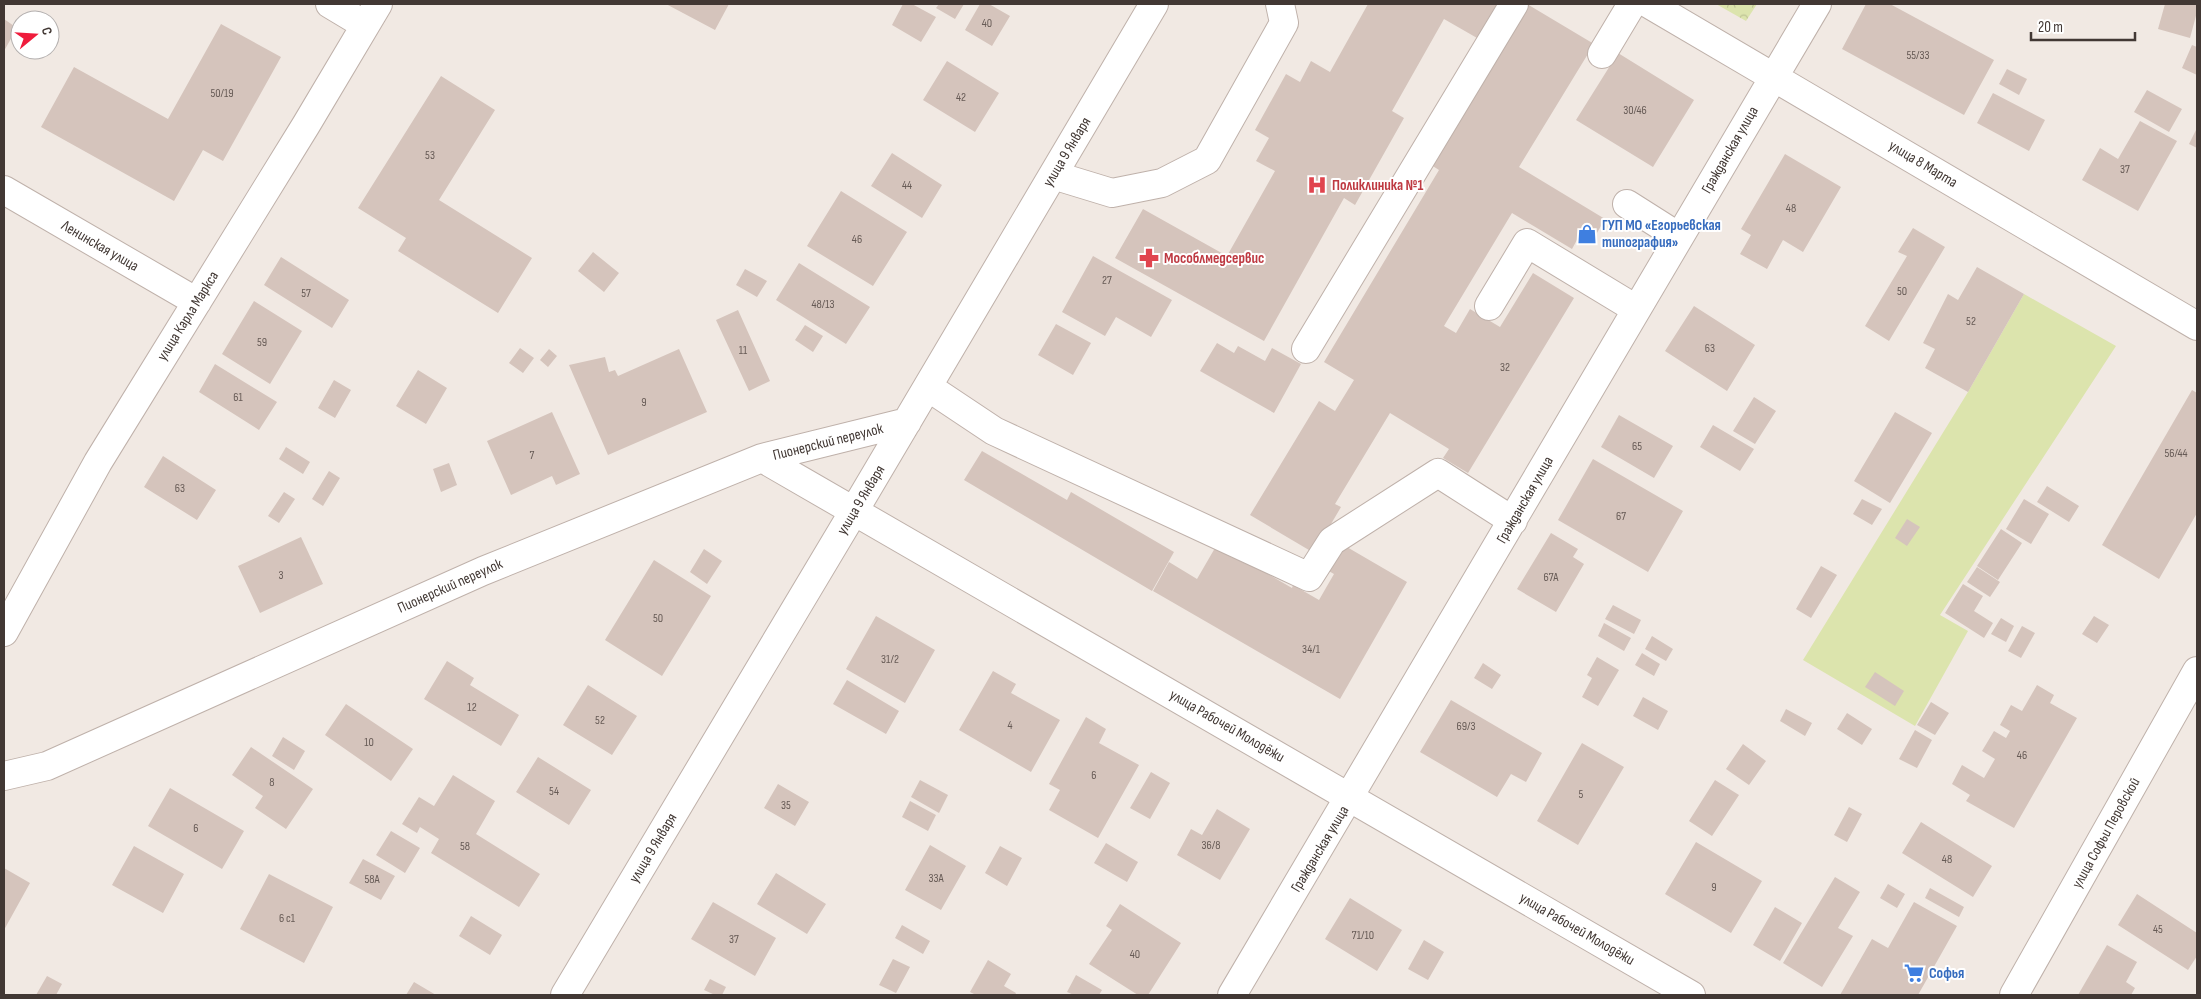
<svg xmlns="http://www.w3.org/2000/svg" width="2201" height="999" viewBox="0 0 2201 999" font-family="'Sofia Sans Condensed',sans-serif">
	<style>
		.forest { fill: url(#forest-crowns) }
		.garden { fill: #dce4ad }
		.building { fill: #d5c4bc }
		.lines { fill: none; stroke-linecap: round; stroke-linejoin: round }
		.minor-casing { stroke: #bfb1aa; stroke-width: 30 }
		.minor { stroke: #fff; stroke-width: 28 }
		.labels { text-anchor: middle; dominant-baseline: central; stroke-width: 4; stroke-linejoin: round; paint-order: stroke }
		.number-label { font-size: 12px; fill: #675b56 }
		.street-label { font-size: 15px; fill: #423834; stroke: #fff }
		.health-label { font-size: 15px; font-weight: bold; fill: #be3a42; stroke: #fff; text-anchor: start }
		.shop-label { font-size: 15px; font-weight: bold; fill: #366cbe; stroke: #fff; text-anchor: start }
	</style>
	<defs>
		<pattern id="forest-crowns" width="20" height="18" patternUnits="userSpaceOnUse" patternTransform="scale(1.25)"><rect width="20" height="18" fill="#dce4ad"/><path d="M2 6a3 3 0 1 1 6 0M12 15a3 3 0 1 1 6 0" fill="none" stroke="#bec495"/></pattern>
	</defs>
	<rect width="100%" height="100%" fill="#f1e9e3"/>
	<path class="forest" d="M1716 4H1757L1746 21Z"/>
	<path class="garden" d="M2024 294 2116 346 1940 615 1968 631 1915 726 1803 660 1968 392Z"/>
	<path class="building" d="M666 4H729L715 30Z
		M903 4H912L936 17 921 42 892 25Z
		M939 4H964L955 19 936 8Z
		M980 4H989L1010 16 992 46 965 30Z
		M1368 4H1507L1484 42 1444 19 1392 111 1404 118 1355 205 1344 198 1264 341 1115 258 1143 209 1227 256 1275 171 1256 161 1269 138 1255 130 1286 74 1300 82 1311 61 1330 72Z
		M1527 4 1594 44 1519 167 1605 219 1590 245 1578 238 1572 249 1512 213 1444 326 1456 333 1470 309 1500 327 1533 273 1574 298 1468 473 1443 458 1449 449 1390 413 1335 504 1341 507 1314 553 1250 515 1319 401 1335 411 1354 380 1324 362 1439 170 1428 163Z
		M1866 4H1890L1994 60 1964 115 1842 49Z
		M2165 4H2197V12L2190 38 2158 29Z
		M4 19 17 28 4 51Z
		M221 24 281 57 223 161 203 150 174 201 41 127 74 67 168 119Z
		M2192 45 2197 47V75L2182 68Z
		M1618 53 1694 100 1653 167 1576 120Z
		M947 61 999 93 975 132 923 100Z
		M2007 69 2027 79 2019 95 1999 84Z
		M441 76 495 110 439 200 532 258 498 313 398 251 406 238 358 208Z
		M2147 90 2182 109 2169 132 2134 112Z
		M1993 93 2045 120 2029 151 1977 123Z
		M2140 121 2177 141 2138 211 2082 180 2100 148 2118 159Z
		M2197 128V148L2189 144Z
		M892 153 942 185 922 218 871 186Z
		M1785 154 1841 187 1803 252 1783 240 1767 269 1740 254 1751 235 1741 229Z
		M841 191 907 232 873 286 807 246Z
		M1913 228 1945 247 1889 341 1865 326 1907 256 1898 252Z
		M593 252 619 273 604 292 578 271Z
		M1093 256 1172 300 1151 337 1116 317 1105 336 1062 312Z
		M281 257 349 300 332 328 264 285Z
		M799 263 870 307 846 344 776 300Z
		M1977 267 2024 294 1968 392 1925 368 1935 349 1923 343 1948 294 1958 300Z
		M745 269 767 281 757 297 736 285Z
		M254 301 302 331 270 384 222 354Z
		M1694 306 1755 345 1727 391 1665 351Z
		M738 310 770 381 749 391 716 320Z
		M1056 324 1091 343 1073 375 1038 355Z
		M805 325 823 336 813 352 795 340Z
		M1217 343 1234 353 1238 346 1265 361 1272 348 1301 364 1274 413 1200 371Z
		M520 348 534 358 523 373 509 363Z
		M549 349 557 356 548 367 540 360Z
		M679 349 707 412 608 455 569 365 605 357 609 372 615 370 618 376Z
		M215 364 277 402 259 430 199 392Z
		M418 370 447 388 426 424 396 406Z
		M334 380 351 390 335 418 318 408Z
		M2192 390 2197 393V513L2159 579 2102 545Z
		M1754 397 1776 411 1755 444 1733 431Z
		M552 412 580 474 556 485 552 476 511 495 487 441Z
		M1895 412 1932 433 1890 503 1854 481Z
		M1619 415 1673 446 1654 478 1601 447Z
		M1713 425 1754 449 1740 471 1700 447Z
		M286 447 310 462 303 474 279 459Z
		M982 451 1067 500 1071 492 1174 552 1152 591 964 480Z
		M163 456 216 490 197 520 144 487Z
		M1593 459 1683 511 1648 572 1558 520Z
		M449 463 457 485 441 492 433 469Z
		M329 471 340 478 323 506 312 499Z
		M2047 486 2079 506 2069 522 2037 502Z
		M284 492 295 499 279 523 268 516Z
		M1862 499 1882 509 1872 525 1853 514Z
		M2024 499 2049 514 2031 544 2006 529Z
		M1907 519 1920 527 1907 546 1895 538Z
		M2001 529 2022 543 1998 580 1977 566Z
		M1551 533 1578 549 1573 557 1584 564 1556 612 1517 589Z
		M301 537 323 584 260 613 238 566Z
		M1340 543 1407 582 1340 699 1153 591 1169 562 1197 579 1215 548 1233 558 1235 555 1292 588 1293 585 1319 600 1334 574 1325 569Z
		M704 549 722 561 707 584 690 572Z
		M654 560 711 596 662 676 605 640Z
		M1821 566 1837 575 1811 618 1796 609Z
		M1977 567 2000 582 1990 597 1967 582Z
		M1963 584 1983 596 1974 611 1993 623 1984 638 1945 613Z
		M1613 605 1641 620 1634 634 1605 619Z
		M876 616 935 650 905 703 846 669Z
		M2094 616 2109 625 2097 643 2082 634Z
		M2001 618 2014 626 2006 642 1991 634Z
		M1604 623 1631 638 1624 651 1598 636Z
		M2022 626 2035 633 2021 658 2008 651Z
		M1652 636 1673 649 1666 661 1645 649Z
		M1642 653 1660 664 1654 676 1635 665Z
		M1597 657 1619 670 1598 706 1582 697 1592 678 1587 675Z
		M447 661 474 678 470 685 519 715 501 746 424 699Z
		M1483 663 1501 675 1492 689 1474 678Z
		M993 671 1016 684 1011 693 1060 720 1031 772 959 730Z
		M1875 672 1904 691 1895 706 1865 687Z
		M847 680 899 711 886 734 833 704Z
		M588 685 637 716 612 755 563 725Z
		M2037 685 2054 695 2050 703 2077 718 2014 828 1966 801 1970 795 1952 784 1962 765 1984 778 1995 759 1982 751 1994 731 2006 738 2010 731 2000 725 2011 705 2022 711Z
		M1643 697 1668 711 1658 730 1633 716Z
		M1451 700 1542 753 1526 782 1511 774 1497 797 1420 752Z
		M1931 702 1949 713 1935 735 1917 725Z
		M346 704 413 749 391 781 325 735Z
		M1786 709 1812 723 1805 736 1780 721Z
		M1847 713 1872 729 1862 745 1837 729Z
		M1086 717 1106 729 1099 743 1139 765 1098 838 1049 810 1060 790 1049 784Z
		M1915 730 1932 740 1917 768 1899 759Z
		M283 737 305 751 294 770 272 756Z
		M1582 743 1624 767 1578 845 1537 821Z
		M1743 744 1766 761 1749 785 1726 769Z
		M251 747 313 789 286 829 255 808 263 796 232 775Z
		M538 757 591 790 569 825 516 792Z
		M1151 772 1170 783 1150 819 1130 808Z
		M453 775 495 801 476 834 540 874 519 907 431 853 439 839 420 827 417 833 402 824 419 797 434 806Z
		M920 780 948 795 939 813 911 797Z
		M1715 780 1739 795 1712 836 1689 821Z
		M778 784 809 802 795 826 764 808Z
		M170 788 244 831 222 869 148 826Z
		M910 801 936 815 928 831 902 817Z
		M1849 807 1862 814 1847 842 1834 835Z
		M1217 809 1250 829 1220 880 1177 855 1191 829 1202 835Z
		M1921 822 1992 866 1973 897 1902 853Z
		M391 831 420 848 405 873 376 855Z
		M1696 842 1762 881 1731 933 1665 894Z
		M1106 843 1138 862 1127 882 1094 863Z
		M930 845 966 866 941 910 905 890Z
		M134 846 184 874 163 913 112 885Z
		M1000 846 1022 858 1007 886 985 873Z
		M363 859 395 876 381 900 349 883Z
		M4 868 30 883 4 930Z
		M776 873 826 904 807 934 757 904Z
		M269 874 333 907 304 963 240 929Z
		M1835 877 1860 892 1838 928 1853 936 1822 987 1783 963Z
		M1888 884 1905 894 1897 908 1880 898Z
		M1930 888 1964 907 1959 917 1925 898Z
		M2137 894 2197 933V956L2188 970 2118 925Z
		M1350 898 1402 930 1377 971 1325 939Z
		M713 902 776 938 755 976 691 939Z
		M1914 902 1957 926 1918 995H1840L1872 939 1888 948Z
		M1120 904 1181 943 1148 995H1138L1089 964 1112 930 1106 926Z
		M1775 907 1802 923 1780 961 1753 945Z
		M471 916 502 935 490 955 459 936Z
		M902 925 930 941 923 954 895 938Z
		M1424 940 1444 952 1428 980 1408 969Z
		M2107 945 2137 962 2126 982 2135 988 2131 995H2078Z
		M893 959 910 967 896 993 879 985Z
		M988 960 1011 974 1004 986 1016 993 1015 995H976L970 992Z
		M1076 975 1102 990 1099 995H1074L1067 992Z
		M47 976 62 984 56 995H36Z
		M710 979 726 987 722 995H715L704 990Z
		M414 982 436 995H406Z"/>
	<g class="lines">
		<defs>
			<path id="minor" d="M330 4 365 25
				M1649 4 2197 326
				M1602 54 1632 4
				M1053 175 1112 193 1162 183 1207 160 1284 23 1280 4
				M4 190 197 302
				M1627 204 1679 237
				M1489 306 1527 243 1636 309
				M1306 349 1514 4
				M928 387 994 431 1309 577 1332 541 1438 473 1513 521
				M762 458 1691 995
				M4 632 98 462 306 125 378 4
				M4 776 47 766 483 571 762 458 907 422
				M565 995 854 511 1154 4
				M1232 995 1817 4
				M2014 995 2197 671"/>
		</defs>
		<use href="#minor" class="minor-casing"/>
		<use href="#minor" class="minor"/>
	</g>
	<defs>
		<symbol id="hospital-bare" viewBox="-9 -9 18 18"><path d="M-5-5h3v3.5h4V-5h3V5h-3V1.5h-4V5h-3Z" fill="#e0444e" stroke="#fff" stroke-width="2.5" paint-order="stroke"/></symbol>
		<symbol id="shop-bare" viewBox="-9 -9 18 18"><path d="M-5-2.5h2.3a2.7 3.5 0 0 1 5.4 0H5L5.5 6h-11ZM-1.5-2.5h3a1.5 2.3 0 0 0-3 0Z" fill="#3f7fe0" stroke="#fff" stroke-width="2.5" paint-order="stroke"/></symbol>
		<symbol id="pharmacy-bare" viewBox="-9 -9 18 18"><path d="M-2-6h4v4h4v4h-4v4h-4v-4h-4v-4h4Z" fill="#e0444e" stroke="#fff" stroke-width="2.5" paint-order="stroke"/></symbol>
		<symbol id="supermarket-bare" viewBox="-9 -9 18 18"><path d="M-6-5.5h2.5l.6 2H6L4.5 2H-2.5L-4.4-4H-6ZM-1.5 3.2a1.3 1.3 0 1 0 .1 0ZM3 3.2a1.3 1.3 0 1 0 .1 0Z" fill="#3f7fe0" stroke="#fff" stroke-width="2.5" paint-order="stroke"/></symbol>
	</defs>
	<g fill-rule="evenodd">
		<use href="#hospital-bare" x="1303" y="171" width="28" height="28"/>
		<use href="#shop-bare" x="1573" y="220" width="28" height="28"/>
		<use href="#pharmacy-bare" x="1135" y="244" width="28" height="28"/>
		<use href="#supermarket-bare" x="1900" y="959" width="28" height="28"/>
	</g>
	<g class="labels">
		<g class="number-label">
			<text x="987" y="23">40</text>
			<text x="1918" y="55">55/33</text>
			<text x="222" y="93">50/19</text>
			<text x="961" y="97">42</text>
			<text x="1635" y="110">30/46</text>
			<text x="430" y="155">53</text>
			<text x="2125" y="169">37</text>
			<text x="907" y="185">44</text>
			<text x="1791" y="208">48</text>
			<text x="857" y="239">46</text>
			<text x="1107" y="280">27</text>
			<text x="1902" y="291">50</text>
			<text x="306" y="293">57</text>
			<text x="823" y="304">48/13</text>
			<text x="1971" y="321">52</text>
			<text x="262" y="342">59</text>
			<text x="1710" y="348">63</text>
			<text x="743" y="350">11</text>
			<text x="1505" y="367">32</text>
			<text x="238" y="397">61</text>
			<text x="644" y="402">9</text>
			<text x="1637" y="446">65</text>
			<text x="2176" y="453">56/44</text>
			<text x="532" y="455">7</text>
			<text x="180" y="488">63</text>
			<text x="1621" y="516">67</text>
			<text x="281" y="575">3</text>
			<text x="1551" y="577">67А</text>
			<text x="658" y="618">50</text>
			<text x="1311" y="649">34/1</text>
			<text x="890" y="659">31/2</text>
			<text x="472" y="707">12</text>
			<text x="600" y="720">52</text>
			<text x="1010" y="725">4</text>
			<text x="1466" y="726">69/3</text>
			<text x="369" y="742">10</text>
			<text x="2022" y="755">46</text>
			<text x="1094" y="775">6</text>
			<text x="272" y="782">8</text>
			<text x="554" y="791">54</text>
			<text x="1581" y="794">5</text>
			<text x="786" y="805">35</text>
			<text x="196" y="828">6</text>
			<text x="1211" y="845">36/8</text>
			<text x="465" y="846">58</text>
			<text x="1947" y="859">48</text>
			<text x="936" y="878">33А</text>
			<text x="372" y="879">58А</text>
			<text x="1714" y="887">9</text>
			<text x="287" y="918">6 с1</text>
			<text x="2158" y="929">45</text>
			<text x="1363" y="935">71/10</text>
			<text x="734" y="939">37</text>
			<text x="1135" y="954">40</text>
		</g>
		<g class="street-label">
			<text transform="translate(1730 150) rotate(-60)">Гражданская улица</text>
			<text transform="translate(1067 152) rotate(-59)">улица 9 Января</text>
			<text transform="translate(1923 164) rotate(31)">улица 8 Марта</text>
			<text transform="translate(100 246) rotate(30)">Ленинская улица</text>
			<text transform="translate(188 316) rotate(-58)">улица Карла Маркса</text>
			<text transform="translate(828 442) rotate(-14)">Пионерский переулок</text>
			<text transform="translate(861 500) rotate(-59)">улица 9 Января</text>
			<text transform="translate(1525 500) rotate(-60)">Гражданская улица</text>
			<text transform="translate(450 586) rotate(-24)">Пионерский переулок</text>
			<text transform="translate(1227 726) rotate(30)">улица Рабочей Молодёжи</text>
			<text transform="translate(2106 833) rotate(-61)">улица Софьи Перовской</text>
			<text transform="translate(653 848) rotate(-59)">улица 9 Января</text>
			<text transform="translate(1320 849) rotate(-59)">Гражданская улица</text>
			<text transform="translate(1577 929) rotate(30)">улица Рабочей Молодёжи</text>
		</g>
		<g class="health-label">
			<text x="1332" y="185">Поликлиника №1</text>
			<text x="1164" y="258">Мособлмедсервис</text>
		</g>
		<g class="shop-label">
			<text x="1602" y="225">ГУП МО «Егорьевская<tspan x="1602" dy="17">типография»</tspan></text>
			<text x="1929" y="973">Софья</text>
		</g>
	</g>
	<rect width="2201" height="999" fill="none" stroke="#423834" stroke-width="10"/>
	<g transform="translate(35 35) rotate(72)"><circle r="24" fill="#ffffff" stroke="#b3afae"/>
	<path d="M0-4L9 19L0 12L-9 19Z" fill="#ef1c3c"/>
	<text y="-8" font-size="14" font-weight="bold" text-anchor="middle" fill="#423834">С</text>
	</g>
	<path d="M2031 32v8h104v-8" fill="none" stroke="#423834" stroke-width="2.5"/>
	<text x="2038" y="32" font-size="15" fill="#423834" stroke="#ffffff" stroke-width="4" paint-order="stroke">20 m</text>
</svg>
